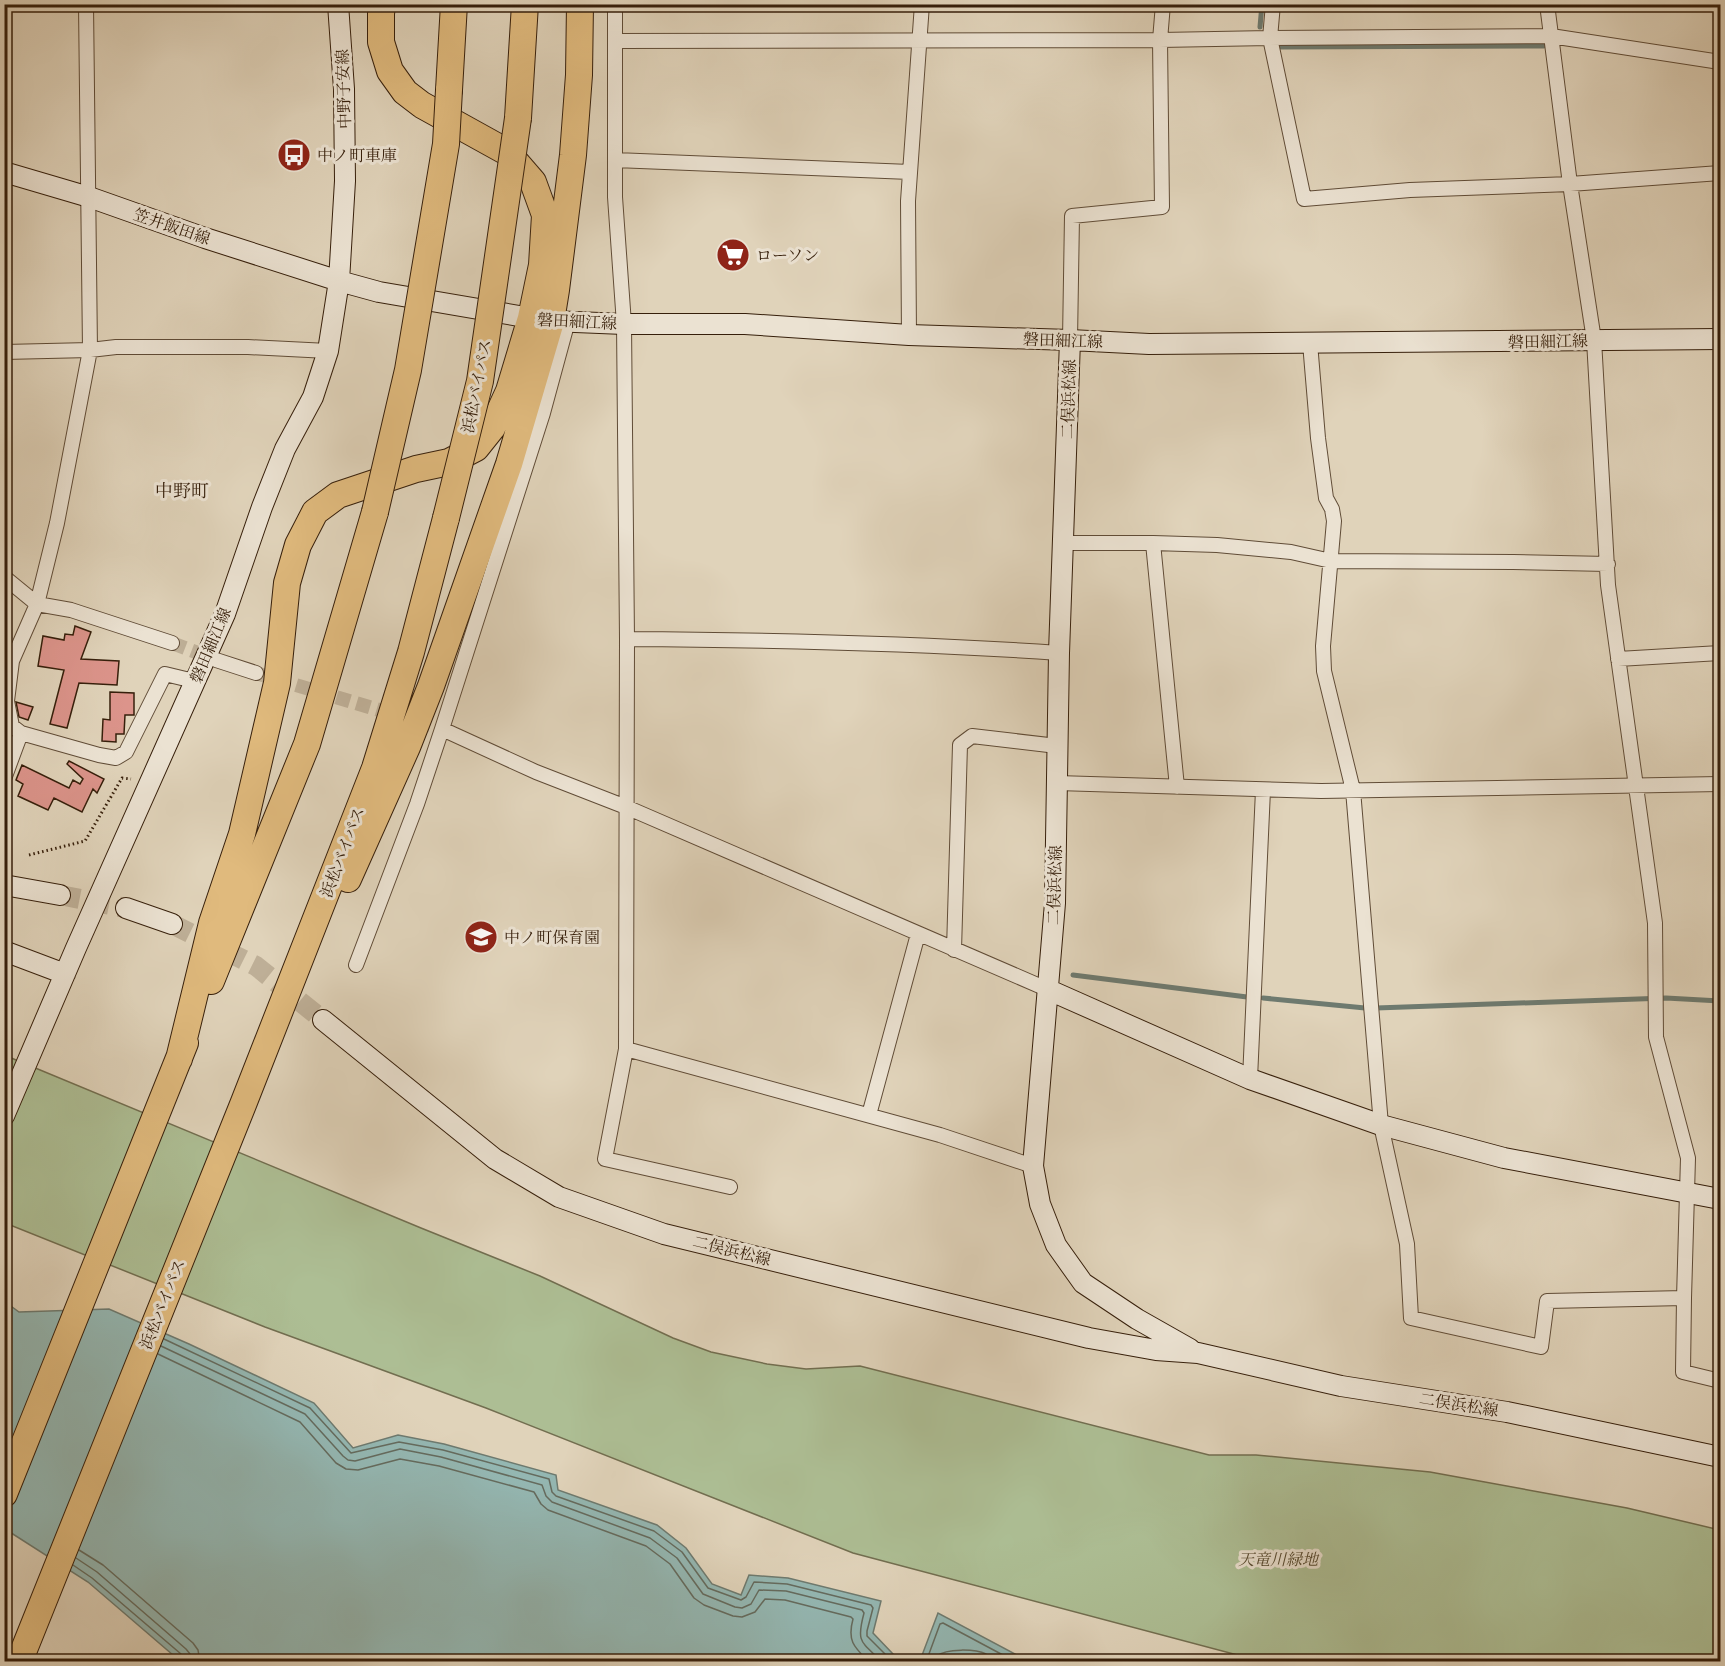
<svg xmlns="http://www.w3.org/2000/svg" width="1725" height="1666" viewBox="0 0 1725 1666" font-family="'Libre Caslon Text','Noto Serif JP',serif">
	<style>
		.green { fill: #adbe94; stroke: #726e50; stroke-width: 1.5 }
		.water { fill: #94b7b2; stroke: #6e7a6f; stroke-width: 1.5 }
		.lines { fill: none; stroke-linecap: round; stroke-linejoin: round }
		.shore { stroke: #656b5e; stroke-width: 1.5 }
		.stream { stroke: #6e7a6f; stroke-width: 5 }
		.building { fill: #dc948b; stroke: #361f0b; stroke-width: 1.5 }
		.street-tunnel { stroke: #beaf97; stroke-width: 14; stroke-dasharray: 14 7; stroke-linecap: butt }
		.secondary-tunnel { stroke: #beaf97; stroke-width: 20; stroke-dasharray: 20 10; stroke-linecap: butt }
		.street-casing { stroke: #604c37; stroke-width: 16 }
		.secondary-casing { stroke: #361f0b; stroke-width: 22 }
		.highway-casing { stroke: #361f0b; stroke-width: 28 }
		.path { stroke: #361f0b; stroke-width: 3; stroke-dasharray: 1.5 3; stroke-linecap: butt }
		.street { stroke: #ebe2d2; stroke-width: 14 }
		.secondary { stroke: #ebe2d2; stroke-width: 20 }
		.highway { stroke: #e0ba7d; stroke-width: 26 }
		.highway-bridge-casing { stroke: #361f0b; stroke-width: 28; stroke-linecap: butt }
		.highway-bridge { stroke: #e0ba7d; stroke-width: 26 }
		.labels { text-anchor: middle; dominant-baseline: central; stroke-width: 6; stroke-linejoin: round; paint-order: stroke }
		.street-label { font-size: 16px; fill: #361f0b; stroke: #ebe2d2 }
		.poi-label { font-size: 16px; fill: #361f0b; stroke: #ebe2d2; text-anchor: start }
		.park-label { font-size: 16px; font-style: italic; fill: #54472d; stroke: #ebe2d2 }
		.neighbourhood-label { font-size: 18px; fill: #361f0b; stroke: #ebe2d2 }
	</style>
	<rect width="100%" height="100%" fill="#e0d3ba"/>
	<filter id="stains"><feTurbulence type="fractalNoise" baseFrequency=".00333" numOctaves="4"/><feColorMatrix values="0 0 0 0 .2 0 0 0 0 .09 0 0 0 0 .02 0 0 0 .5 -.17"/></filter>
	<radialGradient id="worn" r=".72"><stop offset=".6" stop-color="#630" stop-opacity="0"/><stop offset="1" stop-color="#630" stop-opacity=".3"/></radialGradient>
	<path class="green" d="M4 1055 421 1228 540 1276 673 1338 711 1352 767 1364 806 1369 860 1366 1209 1455H1256L1430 1472 1627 1508 1720 1530V1661H1260L853 1553 486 1408 265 1327 5 1223Z"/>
	<path class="water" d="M4 1301 19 1312 109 1309 189 1344 314 1403 353 1448 398 1435 444 1444 556 1475 558 1490 657 1525 686 1548 712 1584 741 1595 749 1575 788 1578 881 1601 873 1633 894 1655 921 1658 938 1613 1028 1661H988L976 1657H944L939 1662 180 1661 88 1582 5 1529Z"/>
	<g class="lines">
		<path class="shore" d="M164 1339 310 1408 351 1453 399 1442 443 1450 549 1479 552 1492 556 1496 654 1531 682 1552 708 1588 741 1600 746 1597 754 1582 787 1584 871 1605 873 1608 867 1631V1636L890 1659 901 1662
			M161 1346 305 1414 343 1456 348 1460 355 1461 400 1449 441 1457 542 1485 546 1496 552 1502 650 1538 677 1558 703 1594 735 1607 742 1608 751 1604 759 1590 786 1591 862 1610 864 1613C856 1643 861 1641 882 1662
			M158 1354 300 1422 336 1463 346 1469 358 1470 400 1459 439 1466 534 1492 541 1504 548 1510 646 1546 670 1564 694 1598 704 1605 733 1616 742 1617 755 1612 765 1599 785 1600 851 1617 853 1619C847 1641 854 1647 869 1662
			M79 1550 103 1565 193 1643 198 1650 200 1662
			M76 1558 97 1572 186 1649 190 1654 191 1662
			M73 1565 92 1578 181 1654 184 1662
			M926 1662 940 1624 943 1623 1016 1662
			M936 1662 937 1656C946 1648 976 1649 986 1654L988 1662"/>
		<path class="stream" d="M1260 27 1262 4
			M1281 47 1544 46
			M1073 975 1247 997
			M1263 998 1365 1008
			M1376 1008 1666 998 1720 1001"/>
	</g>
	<path class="building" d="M75 626 91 632 81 659 119 661 117 685 79 683 67 728 50 724 64 670 38 666 43 636 64 640 65 634 73 635Z
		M110 692 134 693V715H125L124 734H116V742L102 741 103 719 110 720Z
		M16 702 33 707 28 720 19 717Z
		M69 761 104 779 97 793 93 789 82 812 54 798 48 810 18 796 23 784 16 780 22 765 69 788 73 780 80 784 83 779 67 764Z"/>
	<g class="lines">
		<path class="street-tunnel" d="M172 643 214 659
			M256 673 442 729"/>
		<path class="secondary-tunnel" d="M60 895 126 908
			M172 924 256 966 323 1020"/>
		<defs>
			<path id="street" d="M615 4V197L624 324 627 639
				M1273 4 1270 38 1304 199 1410 190 1570 184 1720 173
				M1547 4 1570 184 1594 340 1608 585 1655 923 1656 1037 1688 1158 1684 1298 1683 1372 1720 1381
				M615 41 1160 40 1270 38 1551 36 1720 62
				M615 160 910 172
				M909 335 908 201 922 4
				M1070 340 1072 216 1162 207 1160 40 1163 4
				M1310 343 1318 438 1326 498 1332 509 1334 521 1323 646 1324 671 1353 790 1381 1125 1407 1244 1411 1318 1541 1347 1547 1301 1684 1298
				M4 352 90 350 116 347H248L328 351
				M1062 543H1153L1217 545 1291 552 1331 561 1513 562 1608 564
				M1153 543 1177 787
				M4 577 37 604 71 610 172 643
				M1618 659 1720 653
				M216 660 256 673
				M442 729 536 772 626 807 1049 990
				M21 733 12 726 7 701 12 661 37 604 57 523 90 350 86 4
				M4 779 21 733 99 755 116 758 126 752 165 674 194 681
				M1057 783 1321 791 1720 784
				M954 950 960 745 972 736 1057 746
				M356 965 417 804 442 729 543 413 568 321
				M626 1049 940 1135 1033 1166
				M1250 1079 1263 790
				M869 1115 918 934
				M730 1187 605 1159 626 1049 627 639C771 640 915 643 1059 653"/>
			<path id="secondary" d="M4 172 89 197 205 238 339 281 379 292 531 318 551 321 624 324H745L909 335 1070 340 1149 344 1720 339
				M1070 340 1059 653 1055 903 1033 1166 1040 1204 1056 1245 1083 1283 1137 1319 1190 1349
				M4 885 60 895
				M126 908 172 924
				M4 951 65 974
				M1049 990 1250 1079 1381 1125 1504 1158 1720 1199
				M323 1020 495 1159 559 1197 664 1234 1089 1338 1156 1350 1198 1353 1341 1386 1507 1412 1720 1457
				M4 1116 76 948 225 614 262 507 285 449 313 397 328 351 339 281 345 181 344 89 338 4"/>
			<path id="highway" d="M449 90 454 4
				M518 118 525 4
				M348 879 407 747 431 686 509 464 551 321 556 290 573 155 579 75 580 4
				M211 981 307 744 375 512
				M179 1059 212 923 242 834 277 683 287 583 298 545 315 512 338 495 416 469 449 462 476 448 492 428 509 391 531 318 542 265 545 215 533 182 507 152 422 105 405 92 390 71 381 42V14L382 4
				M4 1494 185 1043
				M19 1662 244 1102 375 768 411 652 446 518"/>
		</defs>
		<use href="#street" class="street-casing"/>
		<use href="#secondary" class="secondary-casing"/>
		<use href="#highway" class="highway-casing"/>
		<path class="path" d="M29 855 85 841 122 778 131 779"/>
		<use href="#street" class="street"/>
		<use href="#secondary" class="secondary"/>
		<use href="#highway" class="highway"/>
		<defs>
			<path id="highway-bridge" d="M375 512 408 370 446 144 449 90
				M446 518 480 381 518 118"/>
		</defs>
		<use href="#highway-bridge" class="highway-bridge-casing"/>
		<use href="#highway-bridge" class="highway-bridge"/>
	</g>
	<defs>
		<symbol id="bus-disc" viewBox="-11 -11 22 22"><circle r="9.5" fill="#8f2418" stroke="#ebe2d2"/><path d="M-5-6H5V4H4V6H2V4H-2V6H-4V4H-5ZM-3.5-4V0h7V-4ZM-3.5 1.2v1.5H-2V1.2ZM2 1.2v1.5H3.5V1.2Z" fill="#fff"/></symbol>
		<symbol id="supermarket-disc" viewBox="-11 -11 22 22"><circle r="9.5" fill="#8f2418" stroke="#ebe2d2"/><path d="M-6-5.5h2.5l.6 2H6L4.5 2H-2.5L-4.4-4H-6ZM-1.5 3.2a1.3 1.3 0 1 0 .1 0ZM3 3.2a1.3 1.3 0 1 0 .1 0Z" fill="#fff"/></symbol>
		<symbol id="school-disc" viewBox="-11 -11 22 22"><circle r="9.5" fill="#8f2418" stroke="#ebe2d2"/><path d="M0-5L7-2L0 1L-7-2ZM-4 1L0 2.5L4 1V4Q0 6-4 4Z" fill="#fff"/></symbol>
	</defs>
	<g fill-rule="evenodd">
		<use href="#bus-disc" x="275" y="136" width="38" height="38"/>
		<use href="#supermarket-disc" x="714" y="236" width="38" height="38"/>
		<use href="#school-disc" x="462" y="918" width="38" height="38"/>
	</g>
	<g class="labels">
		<g class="street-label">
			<text transform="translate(343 89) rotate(-92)">中野子安線</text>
			<text transform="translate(172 226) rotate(19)">笠井飯田線</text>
			<text transform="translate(577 321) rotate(3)">磐田細江線</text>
			<text transform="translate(1063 340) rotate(2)">磐田細江線</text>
			<text transform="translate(1548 341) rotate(-1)">磐田細江線</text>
			<text transform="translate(476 386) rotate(-79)">浜松バイパス</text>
			<text transform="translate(1068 399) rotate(-88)">二俣浜松線</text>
			<text transform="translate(210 645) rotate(-67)">磐田細江線</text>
			<text transform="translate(342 852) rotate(-69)">浜松バイパス</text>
			<text transform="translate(1054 885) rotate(-88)">二俣浜松線</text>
			<text transform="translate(732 1250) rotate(14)">二俣浜松線</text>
			<text transform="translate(162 1304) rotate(-68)">浜松バイパス</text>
			<text transform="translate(1459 1404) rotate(9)">二俣浜松線</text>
		</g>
		<g class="poi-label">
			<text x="317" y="155">中ノ町車庫</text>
			<text x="756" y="255">ローソン</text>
			<text x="504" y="937">中ノ町保育園</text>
		</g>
		<g class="park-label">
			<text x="1278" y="1559">天竜川緑地</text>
		</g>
		<g class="neighbourhood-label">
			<text x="182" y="491">中野町</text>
		</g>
	</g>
	<rect width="1725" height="1666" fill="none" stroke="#e0d3ba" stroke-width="24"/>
	<rect x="6" y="6" width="1713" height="1654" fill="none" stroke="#361f0b" stroke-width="3"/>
	<rect x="12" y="12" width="1701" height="1642" fill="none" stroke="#361f0b" stroke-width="1.5"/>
	<rect width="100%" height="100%" filter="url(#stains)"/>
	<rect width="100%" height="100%" fill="url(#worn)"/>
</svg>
